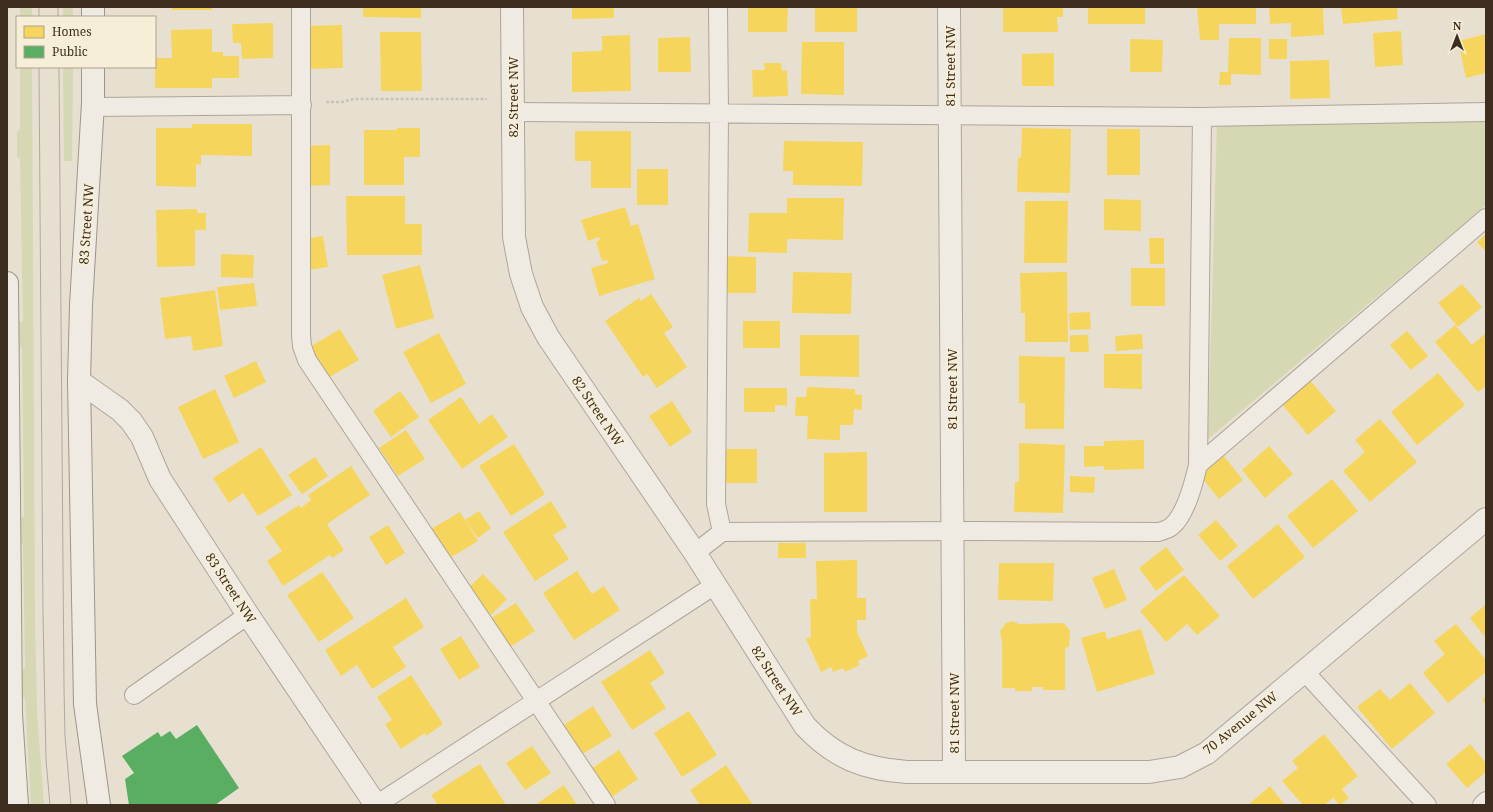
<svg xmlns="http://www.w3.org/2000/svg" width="1493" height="812" viewBox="0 0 1493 812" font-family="'Noto Serif',serif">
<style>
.green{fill:#d6d7b3}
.homes{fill:#f6d55c}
.public{fill:#5aae61}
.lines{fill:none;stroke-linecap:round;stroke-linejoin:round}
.lane-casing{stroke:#ada599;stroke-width:20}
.street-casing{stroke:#ada599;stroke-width:24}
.secondary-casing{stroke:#9c958a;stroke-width:24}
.path{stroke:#c8c2b9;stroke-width:2.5;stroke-dasharray:3 2;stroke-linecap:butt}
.lane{stroke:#efebe3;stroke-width:18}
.street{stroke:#efebe3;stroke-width:22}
.secondary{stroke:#efebe3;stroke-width:22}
.tram{stroke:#afaaa2;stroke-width:1}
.labels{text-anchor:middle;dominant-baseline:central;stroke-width:4;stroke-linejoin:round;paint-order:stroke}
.street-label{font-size:13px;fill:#3d2e20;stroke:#f7eed8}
</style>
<rect width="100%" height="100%" fill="#e7e0d1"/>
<path class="green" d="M 20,7 L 32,7 L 32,17 L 20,17 Z
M 63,7 L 73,7 L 73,17 L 63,17 Z
M 20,67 L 32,67 L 35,622 L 37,712 L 44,805 L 31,805 L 25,698 L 21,696 L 21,672 L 25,668 L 23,545 L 20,542 L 20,519 L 24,516 L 22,347 L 18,348 L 18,322 L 23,322 L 20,159 L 17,157 L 17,132 L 20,129 Z
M 63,67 L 73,67 L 72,161 L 64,161 Z
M 1217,122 L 1486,122 L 1486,205 L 1208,439 Z"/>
<path class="homes" d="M 172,7 L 212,7 L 212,10 L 172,10 Z
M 363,7 L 421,7 L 421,18 L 363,17 Z
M 572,7 L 614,7 L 614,18 L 572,19 Z
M 748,7 L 788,7 L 787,32 L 748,32 Z
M 815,7 L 857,7 L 857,32 L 815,32 Z
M 1003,7 L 1063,7 L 1063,17 L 1057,17 L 1058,32 L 1003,32 Z
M 1088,7 L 1145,7 L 1145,24 L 1088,24 Z
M 1197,7 L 1256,7 L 1256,24 L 1219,24 L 1219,40 L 1200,40 Z
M 1269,7 L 1323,7 L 1324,35 L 1291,37 L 1291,23 L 1270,24 Z
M 1341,7 L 1397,7 L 1398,19 L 1343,24 Z
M 273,23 L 273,58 L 242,59 L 241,43 L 233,43 L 232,24 Z
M 342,25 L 343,68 L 306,69 L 305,26 Z
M 212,29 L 212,52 L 223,52 L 223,56 L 239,56 L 239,78 L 212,78 L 212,88 L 155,88 L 155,58 L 172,58 L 171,30 Z
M 1401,31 L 1403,65 L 1375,67 L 1373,33 Z
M 380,32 L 421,32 L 422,91 L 381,91 Z
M 1486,34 L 1486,73 L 1466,78 L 1458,41 Z
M 630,35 L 631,91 L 572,92 L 572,52 L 602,51 L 602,36 Z
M 690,37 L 691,72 L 658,72 L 658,38 Z
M 1229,38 L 1261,38 L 1261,75 L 1231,74 L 1231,85 L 1219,85 L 1220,72 L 1228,72 Z
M 1130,39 L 1163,40 L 1162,72 L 1130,72 Z
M 1269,39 L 1287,39 L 1287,59 L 1269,59 Z
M 802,42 L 844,42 L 844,95 L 801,94 Z
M 1054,53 L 1054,86 L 1022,86 L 1022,54 Z
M 1329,60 L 1330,98 L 1290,99 L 1290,61 Z
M 764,63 L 781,63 L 782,71 L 787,70 L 788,96 L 753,97 L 752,70 L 765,70 Z
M 192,124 L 252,124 L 252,156 L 201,155 L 201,165 L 196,164 L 196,187 L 156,186 L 156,128 L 192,128 Z
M 397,128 L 420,128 L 420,157 L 404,157 L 404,185 L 364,185 L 364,130 L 397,130 Z
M 1022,128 L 1071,129 L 1070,193 L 1017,192 L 1018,158 L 1021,158 Z
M 1107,129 L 1140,129 L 1140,175 L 1107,175 Z
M 575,131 L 631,131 L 631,188 L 591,188 L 591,161 L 575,161 Z
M 784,141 L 863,142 L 862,186 L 793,185 L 793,171 L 783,171 Z
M 330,145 L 330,185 L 307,186 L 306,146 Z
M 637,169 L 668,169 L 668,205 L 637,205 Z
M 346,196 L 405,196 L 405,224 L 422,224 L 422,255 L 347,255 Z
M 787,198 L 844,198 L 843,240 L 787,239 L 787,253 L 748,252 L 749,213 L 787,213 Z
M 1104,199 L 1141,200 L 1141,231 L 1104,230 Z
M 1025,201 L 1068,201 L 1067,263 L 1024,263 Z
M 625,207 L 631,226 L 638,224 L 655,279 L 599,296 L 591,268 L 608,263 L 607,260 L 602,261 L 596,242 L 600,240 L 599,237 L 588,241 L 581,220 Z
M 197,209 L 197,213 L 206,213 L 206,230 L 195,230 L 195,266 L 157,267 L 156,210 Z
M 1486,234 L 1486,252 L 1477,242 Z
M 323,236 L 328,267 L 309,270 L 304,239 Z
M 1149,238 L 1164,238 L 1164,264 L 1150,264 Z
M 221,254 L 254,255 L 253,278 L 221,277 Z
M 721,256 L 756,257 L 756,293 L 721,293 Z
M 420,265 L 434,318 L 396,329 L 382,275 Z
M 1131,268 L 1165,268 L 1165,306 L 1131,306 Z
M 793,272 L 852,273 L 851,314 L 792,313 Z
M 1067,272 L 1068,342 L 1025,342 L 1025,313 L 1021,313 L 1020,273 Z
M 254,283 L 257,306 L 220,310 L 217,287 Z
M 1462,284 L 1482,307 L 1458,327 L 1438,303 Z
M 215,290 L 223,346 L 193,351 L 191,336 L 165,339 L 160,298 Z
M 651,294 L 673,327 L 664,333 L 687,367 L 657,388 L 647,374 L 643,377 L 605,321 L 639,298 L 641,301 Z
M 1090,312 L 1091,329 L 1070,330 L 1069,313 Z
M 743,321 L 780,321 L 780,348 L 743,348 Z
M 1455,325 L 1472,345 L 1486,333 L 1486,386 L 1478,392 L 1435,342 Z
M 340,329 L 359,360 L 326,379 L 308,348 Z
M 1407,331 L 1428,356 L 1411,370 L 1390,345 Z
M 439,333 L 466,384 L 431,403 L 403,352 Z
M 1142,334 L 1143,349 L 1116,351 L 1115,336 Z
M 800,335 L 859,335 L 859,377 L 800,376 Z
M 1070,335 L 1088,335 L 1089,352 L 1070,352 Z
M 1104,354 L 1142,354 L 1142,389 L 1104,388 Z
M 1019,356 L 1065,357 L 1064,429 L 1025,429 L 1025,403 L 1019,403 Z
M 256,361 L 266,382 L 234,398 L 224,376 Z
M 1438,373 L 1465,405 L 1417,445 L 1391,412 Z
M 1309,379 L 1336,411 L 1308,435 L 1281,403 Z
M 807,387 L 855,389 L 855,394 L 862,395 L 862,410 L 854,409 L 853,425 L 840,425 L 840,440 L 807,439 L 808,416 L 795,416 L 796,397 L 806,397 Z
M 744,388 L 787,388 L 787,406 L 775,405 L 775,412 L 744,412 Z
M 215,389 L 239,442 L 203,459 L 178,407 Z
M 400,391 L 419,417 L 391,437 L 373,411 Z
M 461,397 L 479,424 L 492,414 L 508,437 L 462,469 L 428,420 Z
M 672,401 L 692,432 L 670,447 L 649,416 Z
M 1380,419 L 1417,462 L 1370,502 L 1343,471 L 1365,452 L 1355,440 Z
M 406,430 L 425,459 L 398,476 L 379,448 Z
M 1144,440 L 1144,469 L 1104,470 L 1104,466 L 1084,467 L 1084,446 L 1104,446 L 1104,441 Z
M 1019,443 L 1065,445 L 1063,513 L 1014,512 L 1015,482 L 1019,482 Z
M 514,444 L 545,494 L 511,516 L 479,466 Z
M 1269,446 L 1293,474 L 1265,498 L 1242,470 Z
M 261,447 L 292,495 L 258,516 L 243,493 L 229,503 L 213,478 Z
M 725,449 L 757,449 L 757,483 L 725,483 Z
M 867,452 L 867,512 L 824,512 L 824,453 Z
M 1223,455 L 1243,480 L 1219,499 L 1199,474 Z
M 315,457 L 328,476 L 302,494 L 288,475 Z
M 351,466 L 370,495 L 327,524 L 344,550 L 332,558 L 330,555 L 283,586 L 267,561 L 282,551 L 265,527 L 299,505 L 301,508 L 311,500 L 308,495 Z
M 1070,476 L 1095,477 L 1094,493 L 1070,492 Z
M 1332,479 L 1358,511 L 1313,548 L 1287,516 Z
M 551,501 L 567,527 L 553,535 L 569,559 L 535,581 L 503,532 Z
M 479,511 L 491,528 L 478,538 L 465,520 Z
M 460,512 L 478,541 L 450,558 L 431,529 Z
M 1216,520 L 1238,546 L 1220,561 L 1198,535 Z
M 1278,524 L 1305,557 L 1253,599 L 1227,566 Z
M 388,525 L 405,553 L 386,565 L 369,537 Z
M 778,543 L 806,543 L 806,558 L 778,558 Z
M 1166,547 L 1184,570 L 1156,591 L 1139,568 Z
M 857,560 L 857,598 L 866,598 L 866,620 L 857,620 L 857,632 L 868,656 L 858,661 L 860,665 L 845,672 L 843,668 L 833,672 L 831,667 L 821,672 L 806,639 L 811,637 L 810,599 L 817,599 L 816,561 Z
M 999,563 L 1054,563 L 1053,601 L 998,600 Z
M 1114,569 L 1127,600 L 1105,609 L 1092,578 Z
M 577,571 L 592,594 L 604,586 L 620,610 L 574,640 L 543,593 Z
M 322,572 L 354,618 L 319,642 L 287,595 Z
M 483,574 L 507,599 L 491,615 L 466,590 Z
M 1184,575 L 1220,616 L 1197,635 L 1187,624 L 1166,642 L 1140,611 Z
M 406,598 L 424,627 L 393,647 L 406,667 L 372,689 L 357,665 L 341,676 L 325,650 Z
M 516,603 L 535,631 L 507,649 L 488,620 Z
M 1485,605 L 1486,606 L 1486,638 L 1470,618 Z
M 1012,621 L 1019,624 L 1063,623 L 1070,630 L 1069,647 L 1065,648 L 1065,690 L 1043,690 L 1043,687 L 1032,687 L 1032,691 L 1015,691 L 1015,688 L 1002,688 L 1002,642 L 1000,631 L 1006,623 Z
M 1456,624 L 1486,660 L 1486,672 L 1448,703 L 1423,673 L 1445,654 L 1434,641 Z
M 1141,629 L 1155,674 L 1097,692 L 1081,638 L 1105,631 L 1107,639 Z
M 461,636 L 480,667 L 459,680 L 440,649 Z
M 650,650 L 665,673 L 650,683 L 666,708 L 632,730 L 601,682 Z
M 411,675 L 443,724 L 426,736 L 425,733 L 401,749 L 385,724 L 392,720 L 377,697 Z
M 1410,683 L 1435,713 L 1392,749 L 1357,707 L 1380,689 L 1390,700 Z
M 1486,696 L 1486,705 L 1482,699 Z
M 593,706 L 612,736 L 581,755 L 562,726 Z
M 689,711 L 717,755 L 682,777 L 654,733 Z
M 1324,734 L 1358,776 L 1342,789 L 1349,798 L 1340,805 L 1333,798 L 1324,805 L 1303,805 L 1282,781 L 1298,768 L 1292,761 Z
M 1470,744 L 1486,763 L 1486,772 L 1467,788 L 1446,764 Z
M 532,746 L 551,773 L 525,790 L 506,763 Z
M 619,750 L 638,779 L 607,800 L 588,771 Z
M 480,764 L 506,805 L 438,805 L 431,795 Z
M 726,765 L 753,805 L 700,805 L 690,790 Z
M 564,785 L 577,805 L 535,805 Z
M 1270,786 L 1285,805 L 1248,805 Z"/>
<path class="public" d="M 197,725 L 239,788 L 215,805 L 129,805 L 125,779 L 134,773 L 122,756 L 158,732 L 161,737 L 170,731 L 176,739 Z"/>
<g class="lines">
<g class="lane-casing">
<path id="lane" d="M 301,7 L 301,335 L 302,346 L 307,360 L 606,805
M 93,107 L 302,105
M 513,112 L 1202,117 L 1486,112
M 1198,465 L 1486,218
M 722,532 L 978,531 L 1158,532 C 1162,531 1169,529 1172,526 C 1186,514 1194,482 1198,465 L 1202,117
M 695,553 L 722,532 L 716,504 L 719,113 L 718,7
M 1304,671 L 1427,805
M 134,695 L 248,615
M 376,805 L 715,585
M 1482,805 L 1486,801"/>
</g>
<g class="street-casing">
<path id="street" d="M 512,7 L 514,237 L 521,274 L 532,307 L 548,337 L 695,553 L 805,726 C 835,758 864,769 907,772 L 1149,772 L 1180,767 L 1207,753 L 1486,519
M 949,7 L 954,772
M 79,381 L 120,410 L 131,421 L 142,437 L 160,479 L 248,615 L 376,805"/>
</g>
<g class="secondary-casing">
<path id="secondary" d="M 93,7 L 93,17
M 93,67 L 93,103 L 81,305 L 79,381 L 85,704 L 99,805
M 7,283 L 11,714 L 17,805"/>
</g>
<path class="path" d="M 326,102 L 342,102 L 354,99 L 487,99"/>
<use href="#lane" class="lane"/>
<use href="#street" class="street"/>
<use href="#secondary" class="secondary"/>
<path class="tram" d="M 39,7 L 39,17
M 58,7 L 58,17
M 39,67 L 43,615 L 46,760 L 50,805
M 59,67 L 64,688 L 65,736 L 71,805"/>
</g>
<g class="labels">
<g class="street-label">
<text transform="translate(950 66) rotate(-90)">81 Street NW</text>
<text transform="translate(513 97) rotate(-90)">82 Street NW</text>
<text transform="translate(86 224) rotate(-86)">83 Street NW</text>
<text transform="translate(952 389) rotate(-90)">81 Street NW</text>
<text transform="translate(598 411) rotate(56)">82 Street NW</text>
<text transform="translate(231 588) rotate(57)">83 Street NW</text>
<text transform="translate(777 681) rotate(57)">82 Street NW</text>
<text transform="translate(954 713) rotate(-90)">81 Street NW</text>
<text transform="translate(1240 723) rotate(-39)">70 Avenue NW</text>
</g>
</g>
<rect width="1493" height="812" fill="none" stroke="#3d2e20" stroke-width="16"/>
<rect x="16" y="16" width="140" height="52" fill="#f7eed8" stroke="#ada18e"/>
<rect x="24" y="26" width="20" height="12" fill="#f6d55c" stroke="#ada18e"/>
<text x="52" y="36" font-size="12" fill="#3d2e20">Homes</text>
<rect x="24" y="46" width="20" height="12" fill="#5aae61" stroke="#ada18e"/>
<text x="52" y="56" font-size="12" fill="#3d2e20">Public</text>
<g transform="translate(1457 36)" stroke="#f7eed8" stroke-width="3" paint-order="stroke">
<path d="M0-3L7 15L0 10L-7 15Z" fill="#3d2e20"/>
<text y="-6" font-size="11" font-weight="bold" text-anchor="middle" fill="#3d2e20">N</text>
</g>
</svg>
